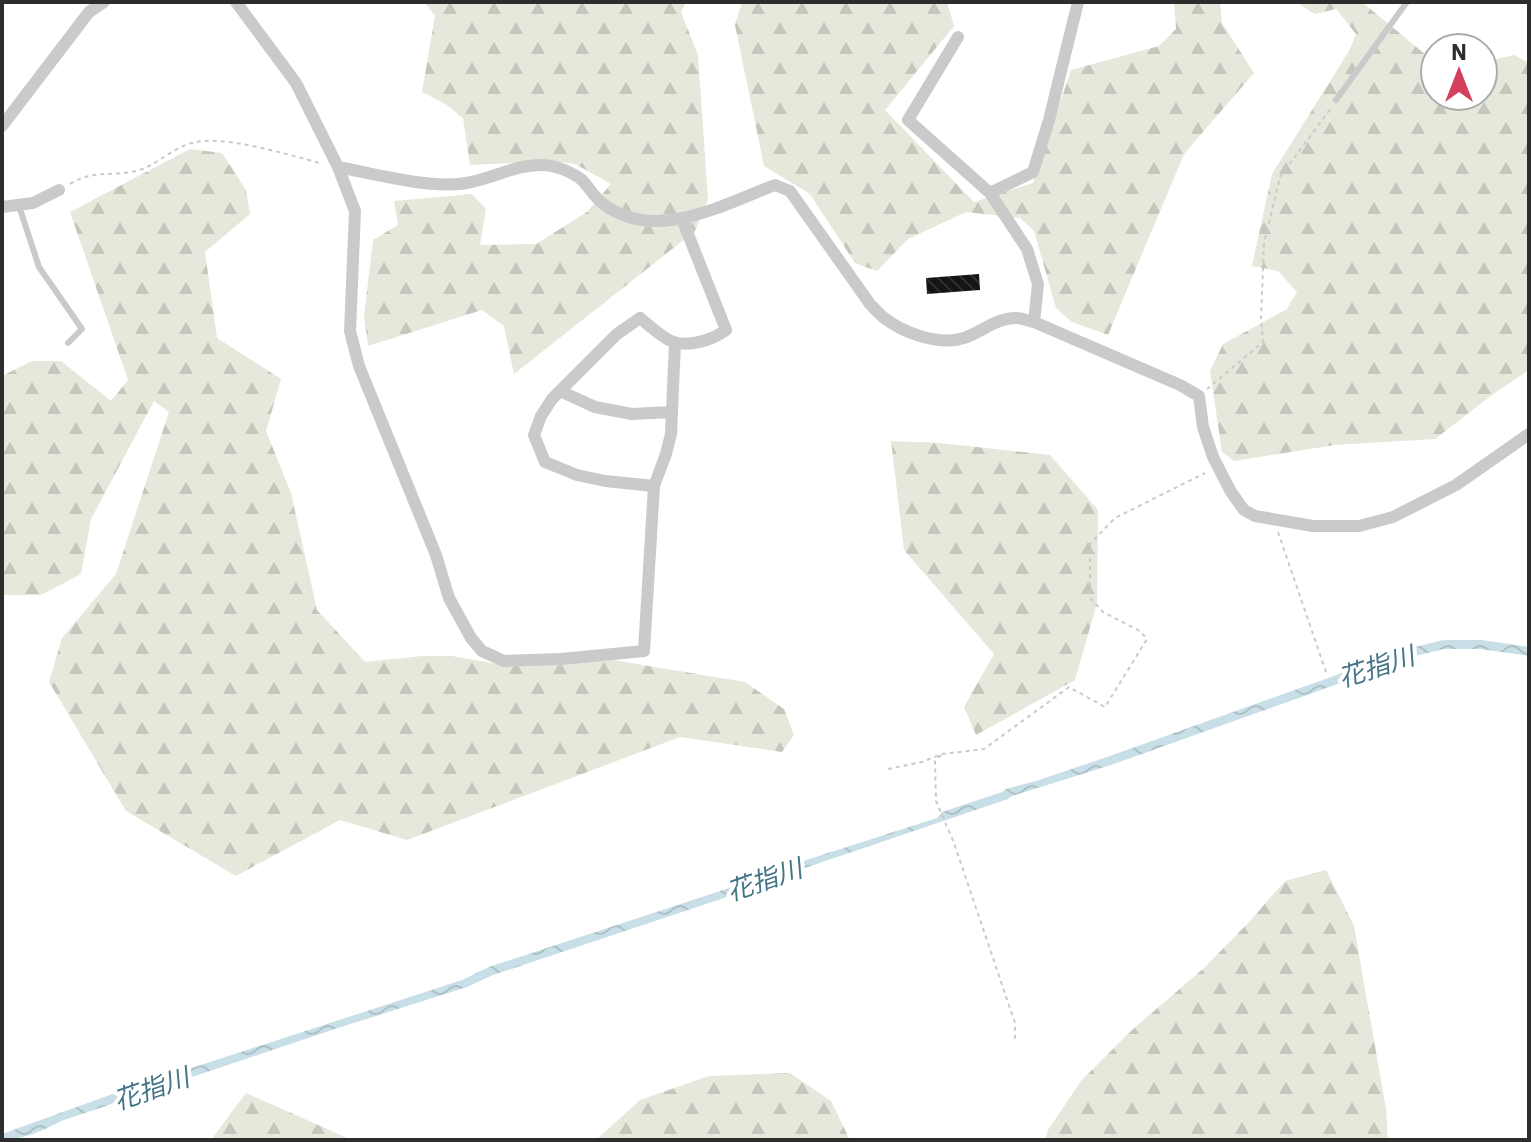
<svg xmlns="http://www.w3.org/2000/svg" width="1531" height="1142" viewBox="0 0 1531 1142" font-family="'IBM Plex Sans','Noto Sans JP',sans-serif">
<style>
.forest{fill:url(#forest-firs)}
.water{fill:url(#water-waves)}
.building{fill:url(#building-back-hatch)}
.lines{fill:none;stroke-linecap:round;stroke-linejoin:round}
.path{stroke:#cacaca;stroke-width:2;stroke-dasharray:4 4;stroke-linecap:butt}
.lane{stroke:#cacaca;stroke-width:6}
.street{stroke:#cacaca;stroke-width:12}
.labels{text-anchor:middle;dominant-baseline:central;stroke-width:8;stroke-linejoin:round;paint-order:stroke}
.water-label{font-size:26px;font-style:italic;fill:#437586;stroke:#fff}
</style>
<defs>
<pattern id="forest-firs" width="22" height="20" patternUnits="userSpaceOnUse" patternTransform="scale(2)"><rect width="22" height="20" fill="#e4e9db"/><path d="M5 1l3.5 6h-7zM16 11l3.5 6h-7z" fill="#c4c8bc"/></pattern>
<pattern id="water-waves" width="16" height="10" patternUnits="userSpaceOnUse" patternTransform="scale(2)"><rect width="16" height="10" fill="#c9dfe7"/><path d="M0 5q4-4 8 0t8 0" fill="none" stroke="#adc0c6"/></pattern>
<pattern id="building-back-hatch" width="6" height="6" patternUnits="userSpaceOnUse" patternTransform="scale(2)"><rect width="6" height="6" fill="#141414"/><path d="M-1 5l2 2M0 0l6 6M5-1l2 2" fill="none" stroke="#2e2e2e"/></pattern>
</defs>
<rect width="100%" height="100%" fill="#fff"/>
<path class="forest" d="M 424,2 L 686,2 L 681,12 L 698,55 L 708,200 L 695,231 L 514,374 L 504,326 L 482,310 L 368,346 L 364,316 L 373,240 L 398,225 L 394,201 L 472,194 L 486,209 L 480,245 L 536,244 L 587,212 L 611,184 L 575,164 L 553,161 L 470,165 L 463,118 L 447,105 L 422,92 L 435,16 Z
M 742,2 L 947,2 L 954,26 L 885,110 L 974,202 L 1033,183 L 1071,70 L 1159,46 L 1176,29 L 1174,2 L 1220,2 L 1222,23 L 1254,73 L 1184,154 L 1108,335 L 1072,322 L 1056,308 L 1034,231 L 1020,218 L 966,212 L 908,239 L 877,271 L 855,263 L 810,194 L 764,166 L 735,25 Z
M 1296,2 L 1362,2 L 1426,55 L 1435,59 L 1435,96 L 1483,96 L 1483,62 L 1514,55 L 1529,63 L 1529,370 L 1492,395 L 1435,439 L 1335,445 L 1234,461 L 1222,452 L 1210,371 L 1223,344 L 1287,309 L 1297,292 L 1278,271 L 1252,266 L 1272,174 L 1349,51 L 1356,34 L 1336,9 L 1315,14 Z
M 190,149 L 222,153 L 246,190 L 250,214 L 205,252 L 217,338 L 281,379 L 266,431 L 291,493 L 317,610 L 365,662 L 422,656 L 452,656 L 508,666 L 613,660 L 745,682 L 784,709 L 794,735 L 782,752 L 680,737 L 407,840 L 340,820 L 236,876 L 126,811 L 49,682 L 62,638 L 116,574 L 169,412 L 154,401 L 91,519 L 81,574 L 41,595 L 4,595 L 2,594 L 2,376 L 32,361 L 61,361 L 111,401 L 128,380 L 70,212 Z
M 891,441 L 940,443 L 1050,455 L 1098,510 L 1097,603 L 1075,680 L 976,735 L 964,707 L 994,654 L 904,550 Z
M 1326,870 L 1354,926 L 1386,1109 L 1388,1140 L 1045,1140 L 1048,1130 L 1081,1081 L 1132,1030 L 1204,968 L 1249,922 L 1285,881 Z
M 790,1073 L 831,1101 L 850,1140 L 596,1140 L 640,1100 L 709,1076 Z
M 246,1093 L 352,1140 L 211,1140 Z"/>
<path class="water" d="M 1443,640 L 1482,640 L 1529,647 L 1529,656 L 1480,649 L 1444,649 L 1419,655 L 1111,765 L 1012,796 L 1008,799 L 799,870 L 724,898 L 493,975 L 467,987 L 335,1029 L 61,1121 C 45,1130 21,1140 2,1140 L 2,1134 L 118,1092 L 462,980 L 489,967 L 720,891 L 797,863 L 937,818 L 942,812 L 1002,792 L 1006,789 L 1036,781 L 1107,757 L 1415,647 Z"/>
<path class="building" d="M 979,274 L 980,290 L 927,294 L 926,278 Z"/>
<g class="lines">
<path class="path" d="M 70,184 C 95,169 111,177 136,171 C 156,166 172,148 192,143 C 223,134 288,155 320,163
M 1207,389 L 1263,342 L 1261,318 L 1264,243 L 1280,177 L 1331,108
M 1278,532 L 1326,672
M 941,755 L 935,761 L 936,801 L 954,843 L 1015,1023 L 1015,1039
M 888,769 L 922,762 L 942,754 L 984,749 L 1069,687 L 1105,707 L 1147,639 L 1140,631 L 1103,612 L 1090,598 L 1090,544 L 1115,518 L 1205,473"/>
<path class="lane" d="M 1336,100 L 1407,2
M 19,206 L 39,267 L 82,329 L 68,343"/>
<path class="street" d="M 236,2 L 296,83 L 338,167 C 375,174 422,187 459,184 C 487,182 514,164 542,165 C 555,165 572,172 582,180 C 589,187 594,197 602,203 C 654,244 722,205 775,185 L 790,191 L 870,304 C 874,308 878,313 883,317 C 903,333 939,346 964,338 C 982,332 996,318 1016,318 C 1022,318 1028,321 1034,322 L 1180,385 L 1199,396 L 1203,427 L 1213,457 L 1231,492 L 1244,510 L 1255,516 L 1313,526 L 1359,526 L 1393,517 L 1456,485 L 1529,434
M 958,37 L 908,120 L 990,193 L 1027,249 L 1038,284 L 1034,322
M 2,126 L 89,12 L 104,2
M 338,167 L 355,211 L 350,331 L 359,366 L 436,555 L 449,598 L 471,638 L 482,651 L 504,661 L 561,659 L 644,651 L 654,486 L 666,454 L 671,434 L 675,343
M 990,193 L 1033,172 L 1049,120 L 1078,2
M 2,207 L 33,203 L 59,190
M 560,391 L 595,407 L 632,414 L 672,412
M 654,486 L 605,481 L 577,475 L 545,462 L 534,435 L 541,416 L 552,399 L 617,334 L 640,318 C 650,326 660,336 671,341 C 688,348 712,340 726,330 L 682,219"/>
</g>
<g class="labels">
<g class="water-label">
<text transform="translate(1376 666) rotate(-18)">花指川</text>
<text transform="translate(764 879) rotate(-19)">花指川</text>
<text transform="translate(151 1088) rotate(-19)">花指川</text>
</g>
</g>
<rect width="1531" height="1142" fill="none" stroke="#2d2d2d" stroke-width="8"/>
<g transform="translate(1459 72)"><circle r="38" fill="#ffffff" stroke="#ababab" stroke-width="2"/>
<path d="M0-6L14 30L0 20L-14 30Z" fill="#d33f5d"/>
<text y="-12" font-size="22" font-weight="bold" text-anchor="middle" fill="#2d2d2d">N</text>
</g>
</svg>
